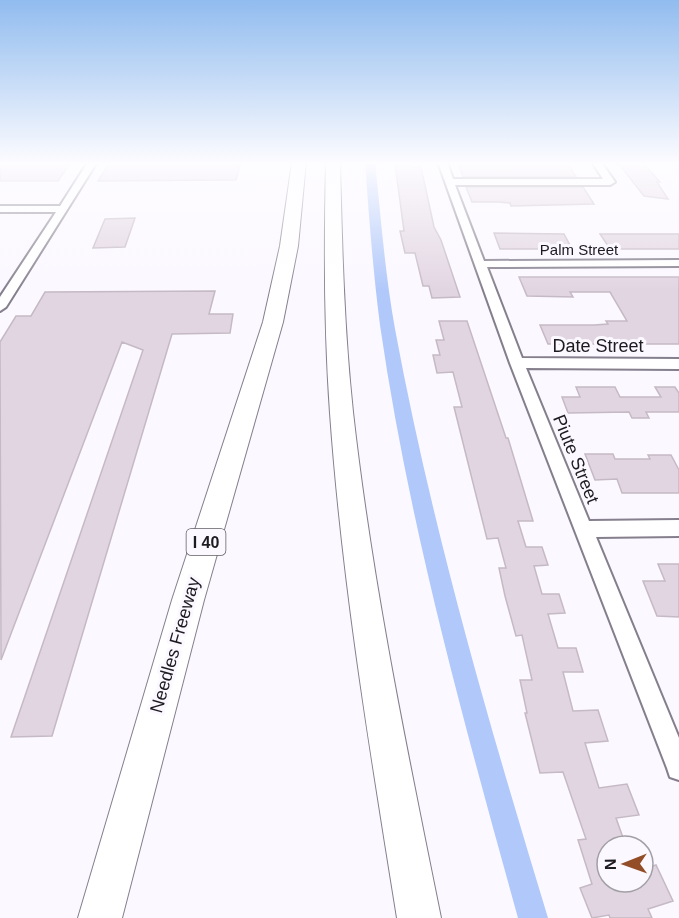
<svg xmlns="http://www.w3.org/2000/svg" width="679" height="918" viewBox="0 0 679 918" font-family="Arial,sans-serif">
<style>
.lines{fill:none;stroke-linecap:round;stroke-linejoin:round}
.canal{fill:#b0c8fa;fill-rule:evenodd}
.building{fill:#e2d5e2;stroke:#c5b9c5;stroke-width:1.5}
.minor-casing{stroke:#857f8d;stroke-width:4}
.highway-casing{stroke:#857f8d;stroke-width:2}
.minor{fill:#fff;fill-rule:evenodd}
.highway{fill:#fff;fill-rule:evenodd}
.labels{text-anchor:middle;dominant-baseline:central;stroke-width:6;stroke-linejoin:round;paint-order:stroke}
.far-street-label{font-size:15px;fill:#1d1b20;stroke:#fbf8ff}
.shield{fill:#fbf8ff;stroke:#605d63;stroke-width:1.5}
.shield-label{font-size:16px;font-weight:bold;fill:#1d1b20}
.street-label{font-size:18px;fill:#1d1b20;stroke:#fbf8ff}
</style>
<rect width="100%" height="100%" fill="#fbf8ff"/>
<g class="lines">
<path class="canal" d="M 365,162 L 375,162 C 381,218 385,274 395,329 C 432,529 489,724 548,918 L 518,918 C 464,723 409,526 380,325 C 373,271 369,217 365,162 Z"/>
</g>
<path class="building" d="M 71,162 L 58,181 L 0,181 L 0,163 Z
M 110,162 L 241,162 L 236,180 L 98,181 Z
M 458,162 L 567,162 L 576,177 L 463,177 Z
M 618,163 L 643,163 L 660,182 L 657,182 L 668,199 L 644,196 Z
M 395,164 L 411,164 L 412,167 L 421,167 L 434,227 L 441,240 L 460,297 L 432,298 L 429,286 L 423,286 L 415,253 L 405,253 L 400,231 L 404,231 Z
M 466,187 L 583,187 L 594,204 L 511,206 L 510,203 L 498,202 L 472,202 Z
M 135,218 L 125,247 L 93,248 L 105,219 Z
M 494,233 L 564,234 L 572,249 L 500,249 Z
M 600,234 L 679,234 L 679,249 L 610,249 Z
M 519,277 L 679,277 L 679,344 L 548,344 L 540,325 L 594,325 L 608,324 L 606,321 L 627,321 L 610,292 L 570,292 L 573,297 L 527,296 Z
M 215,291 L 209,314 L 233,314 L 230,333 L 172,334 L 52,736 L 11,737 L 143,350 L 122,342 L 1,660 L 0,342 L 16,316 L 31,316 L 45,292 Z
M 439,321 L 467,321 L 506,438 L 508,438 L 533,521 L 518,521 L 526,547 L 542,547 L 548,565 L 534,566 L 542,594 L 559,594 L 565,613 L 548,614 L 558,648 L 576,648 L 583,672 L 563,672 L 573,711 L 598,710 L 608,741 L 585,743 L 599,788 L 627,784 L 639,815 L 616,818 L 626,846 L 607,846 L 607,882 L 643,882 L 643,869 L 656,865 L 673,901 L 648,909 L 652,918 L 610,918 L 609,915 L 592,918 L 580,888 L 592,884 L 578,840 L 586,839 L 563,772 L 540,773 L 525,713 L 527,713 L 520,680 L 532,680 L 522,635 L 516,636 L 505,596 L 499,568 L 506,568 L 498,538 L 487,539 L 454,407 L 462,407 L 453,372 L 437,373 L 433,355 L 440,355 L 436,340 L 444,340 Z
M 576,387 L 615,387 L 620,397 L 661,397 L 655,387 L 675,387 L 679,393 L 679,412 L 646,412 L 649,418 L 632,418 L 629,412 L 568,413 L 562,397 L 580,397 Z
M 585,454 L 613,454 L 615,459 L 650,459 L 648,455 L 671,455 L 679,470 L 679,493 L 622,493 L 617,479 L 595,480 Z
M 658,564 L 679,564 L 679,617 L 657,616 L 643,581 L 665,581 Z"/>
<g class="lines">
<g class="minor-casing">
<path id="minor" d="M 88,162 L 97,162 L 6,307 L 0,311 L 0,297 L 56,212 L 0,212 L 0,206 L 60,206 Z
M 438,162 L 447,162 L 453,179 L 603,179 L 592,162 L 601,162 L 615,182 L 610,185 L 455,185 L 484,261 L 679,260 L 679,266 L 487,267 L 522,358 L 679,359 L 679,369 L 526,368 L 589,521 L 679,520 L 679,536 L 596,537 L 679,738 L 679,780 L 670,777 L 667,768 L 510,363 Z"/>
</g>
<g class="highway-casing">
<path id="highway" d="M 292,162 L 306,162 L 298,246 L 283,322 L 204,600 L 122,918 L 78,918 L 172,600 L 263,322 L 280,246 Z
M 326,162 L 340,162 C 342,246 344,329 353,412 C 372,582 407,750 441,918 L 397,918 C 370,750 342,582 330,413 C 324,329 324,246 326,162 Z"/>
</g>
<use href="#minor" class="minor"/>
<use href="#highway" class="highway"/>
</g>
<linearGradient id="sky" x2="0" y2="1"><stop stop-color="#91bcef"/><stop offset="0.56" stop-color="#fdfcff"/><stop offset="1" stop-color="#fdfcff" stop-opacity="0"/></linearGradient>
<rect width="679" height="291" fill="url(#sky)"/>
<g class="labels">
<g class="far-street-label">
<text x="579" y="249">Palm Street</text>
</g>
<rect class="shield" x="186.5" y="529" width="39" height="26" rx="4.5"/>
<g class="shield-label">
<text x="206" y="542">I 40</text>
</g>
<g class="street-label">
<text x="598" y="346">Date Street</text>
<text transform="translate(576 459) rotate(68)">Piute Street</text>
<text transform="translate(175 645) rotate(-74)">Needles Freeway</text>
</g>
</g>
<g transform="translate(625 864) rotate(269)"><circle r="28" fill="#fbf8ff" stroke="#a2a0a6" stroke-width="1.5"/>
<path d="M0-4.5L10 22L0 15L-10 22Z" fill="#944e27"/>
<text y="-9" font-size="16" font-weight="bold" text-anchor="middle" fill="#1d1b20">N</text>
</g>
</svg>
